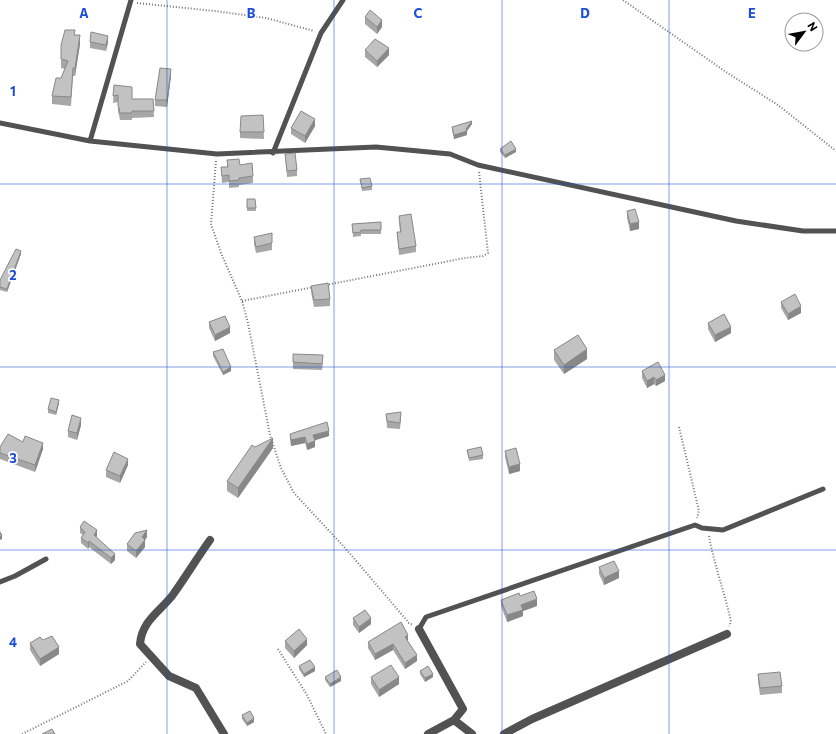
<svg xmlns="http://www.w3.org/2000/svg" width="836" height="734" viewBox="0 0 836 734" font-family="Commissioner,sans-serif">
<style>
.lines{fill:none;stroke-linecap:round;stroke-linejoin:round}
.path{stroke:#747474;stroke-width:2;stroke-dasharray:1 2;stroke-linecap:butt}
.lane{stroke:#525252;stroke-width:5}
.street{stroke:#525252;stroke-width:8}
.wall{fill:#a7a7a7}
.shaded-wall{fill:#888}
.building{fill:#c2c2c2;stroke:#888}
.grid{fill:none;stroke:#1d4ed8;stroke-width:1;stroke-opacity:0.55}
.grid-label{font-size:13px;text-anchor:middle;font-weight:bold;fill:#1d4ed8;stroke:#fff;stroke-width:3.5;stroke-linejoin:round;paint-order:stroke}
</style>
<rect width="100%" height="100%" fill="#fff"/>
<g class="lines">
<path class="path" d="M 623,0 L 726,72 L 778,105 L 836,151
M 137,3 L 215,11 L 266,18 L 314,31
M 216,161 L 211,224 L 221,253 L 242,301 L 248,323 L 270,435 L 281,468 L 294,493 L 346,549 L 409,623 L 413,625
M 326,285 L 465,258 L 483,256 L 488,253 L 479,172
M 242,301 L 314,287
M 679,427 L 699,511 L 697,518
M 709,536 C 714,565 725,593 731,622 L 729,626
M 278,649 L 307,695 L 326,734
M 22,734 L 128,681 L 146,662"/>
<path class="lane" d="M 0,123 L 90,141 L 217,154 L 376,147 L 450,154 L 478,165 L 736,221 L 803,231 L 836,231
M 90,141 L 131,0
M 273,153 L 321,33 L 343,0
M 0,582 L 15,576 L 46,559
M 419,629 L 426,617 L 695,525 L 702,528 L 723,530 L 823,489"/>
<path class="street" d="M 210,540 C 197,558 185,578 172,596 C 159,612 142,621 140,644 L 169,676 L 196,688 L 224,734
M 419,629 L 463,709 L 454,720 L 428,734
M 454,720 L 472,734
M 504,734 L 532,719 L 727,634"/>
</g>
<path class="wall" d="M 365,17 L 382,27 L 377,34 L 365,24 Z
M 75,35 L 80,44 L 75,76 L 73,76 L 71,106 L 52,104 L 52,96 L 61,78 L 65,69 L 61,68 L 61,45 Z
M 90,42 L 108,42 L 106,51 L 90,48 Z
M 365,50 L 389,55 L 377,67 L 365,57 Z
M 171,76 L 167,107 L 155,106 L 155,100 Z
M 114,85 L 132,99 L 153,99 L 154,117 L 132,118 L 132,120 L 120,120 L 119,115 L 118,112 L 118,102 L 113,103 Z
M 263,115 L 264,139 L 240,138 L 240,132 Z
M 472,124 L 467,131 L 467,135 L 454,139 L 452,130 L 452,127 Z
M 315,126 L 305,143 L 291,134 L 291,128 Z
M 500,149 L 516,152 L 505,158 L 500,152 Z
M 285,154 L 297,170 L 297,176 L 287,177 Z
M 227,160 L 240,165 L 253,176 L 253,183 L 239,185 L 239,187 L 229,188 L 229,182 L 222,183 L 221,167 L 227,167 Z
M 360,179 L 372,186 L 372,190 L 362,191 Z
M 247,199 L 255,199 L 256,211 L 247,211 Z
M 627,211 L 639,229 L 630,231 L 627,218 Z
M 399,216 L 416,246 L 416,252 L 399,255 L 397,232 L 400,232 L 399,222 Z
M 381,222 L 381,234 L 361,234 L 361,236 L 353,237 L 352,224 Z
M 254,237 L 272,243 L 272,250 L 256,253 L 254,244 Z
M 21,254 L 7,292 L 0,290 L 0,280 Z
M 311,286 L 330,299 L 330,306 L 314,307 L 311,292 Z
M 781,302 L 801,313 L 788,320 L 781,308 Z
M 209,322 L 230,333 L 215,341 L 209,328 Z
M 708,323 L 731,333 L 715,342 L 708,329 Z
M 554,350 L 587,359 L 564,374 L 554,360 Z
M 213,352 L 231,371 L 223,375 L 213,356 Z
M 293,354 L 323,362 L 322,370 L 293,369 Z
M 642,371 L 665,381 L 656,386 L 654,384 L 647,388 L 642,378 Z
M 59,403 L 56,415 L 48,413 L 48,409 Z
M 386,414 L 401,419 L 400,429 L 387,428 Z
M 81,425 L 77,440 L 68,437 L 68,431 Z
M 290,434 L 329,436 L 314,440 L 315,447 L 307,450 L 305,443 L 291,446 L 290,440 Z
M 23,442 L 43,449 L 35,472 L 0,459 L 0,447 Z
M 255,447 L 273,448 L 238,498 L 227,491 L 227,481 Z
M 467,450 L 483,455 L 483,459 L 469,461 Z
M 505,451 L 520,471 L 509,474 L 505,457 Z
M 128,465 L 120,483 L 106,477 L 106,470 Z
M 80,527 L 97,536 L 96,537 L 115,560 L 111,564 L 89,547 L 88,549 L 81,543 L 81,538 L 83,535 L 80,533 Z
M 147,537 L 145,540 L 145,547 L 136,558 L 127,551 L 127,544 Z
M 599,567 L 619,578 L 604,585 L 599,574 Z
M 520,596 L 537,606 L 523,611 L 523,616 L 507,622 L 501,606 L 501,600 Z
M 353,618 L 371,624 L 359,633 L 353,625 Z
M 43,640 L 59,654 L 40,666 L 30,650 L 30,643 Z
M 285,641 L 307,645 L 294,658 L 285,648 Z
M 408,641 L 417,661 L 405,669 L 393,650 L 375,660 L 368,648 L 368,642 Z
M 299,666 L 315,671 L 304,677 L 299,669 Z
M 420,671 L 433,677 L 425,682 L 420,674 Z
M 758,674 L 782,686 L 782,693 L 760,695 L 758,681 Z
M 325,677 L 341,681 L 330,687 L 325,680 Z
M 371,677 L 399,684 L 379,697 L 371,684 Z
M 242,715 L 254,722 L 247,726 L 242,719 Z"/>
<path class="shaded-wall" d="M 382,20 L 382,27 L 377,34 L 377,27 Z
M 80,35 L 80,44 L 75,76 L 75,68 Z
M 108,36 L 108,42 L 106,51 L 106,45 Z
M 389,48 L 389,55 L 377,67 L 377,61 Z
M 171,69 L 171,76 L 167,107 L 167,100 Z
M 315,119 L 315,126 L 305,143 L 305,136 Z
M 472,121 L 472,124 L 467,131 L 467,135 L 454,139 L 454,135 L 466,129 Z
M 516,149 L 516,152 L 505,158 L 505,155 Z
M 639,222 L 639,229 L 630,231 L 630,224 Z
M 21,251 L 21,254 L 7,292 L 7,289 Z
M 801,306 L 801,313 L 788,320 L 788,314 Z
M 230,327 L 230,333 L 215,341 L 215,335 Z
M 731,327 L 731,333 L 715,342 L 715,335 Z
M 587,349 L 587,359 L 564,374 L 564,365 Z
M 231,367 L 231,371 L 223,375 L 223,372 Z
M 665,375 L 665,381 L 656,386 L 656,380 Z
M 654,377 L 654,384 L 647,388 L 647,381 Z
M 59,400 L 59,403 L 56,415 L 56,412 Z
M 81,418 L 81,425 L 77,440 L 77,433 Z
M 329,431 L 329,436 L 313,441 L 313,435 Z
M 305,437 L 305,443 L 291,446 L 291,440 Z
M 273,438 L 273,448 L 238,498 L 238,488 Z
M 315,441 L 315,447 L 307,450 L 307,444 Z
M 43,443 L 43,449 L 35,472 L 35,465 Z
M 128,459 L 128,465 L 120,483 L 120,476 Z
M 520,464 L 520,471 L 509,474 L 509,467 Z
M 97,530 L 97,536 L 94,540 L 94,535 Z
M 147,530 L 147,537 L 142,544 L 142,537 Z
M 2,535 L 2,539 L 0,540 L 0,537 Z
M 145,540 L 145,547 L 136,558 L 136,551 Z
M 89,541 L 89,547 L 88,549 L 88,543 Z
M 115,554 L 115,560 L 111,564 L 111,558 Z
M 619,571 L 619,578 L 604,585 L 604,578 Z
M 537,599 L 537,606 L 523,611 L 523,616 L 507,622 L 507,615 L 521,605 Z
M 371,618 L 371,624 L 359,633 L 359,627 Z
M 408,635 L 408,641 L 405,637 Z
M 307,639 L 307,645 L 294,658 L 294,651 Z
M 393,644 L 393,650 L 375,660 L 375,654 Z
M 59,647 L 59,654 L 40,666 L 40,659 Z
M 417,655 L 417,661 L 405,669 L 405,663 Z
M 315,667 L 315,671 L 304,677 L 304,674 Z
M 433,674 L 433,677 L 425,682 L 425,678 Z
M 341,677 L 341,681 L 330,687 L 330,684 Z
M 399,677 L 399,684 L 379,697 L 379,690 Z
M 254,718 L 254,722 L 247,726 L 247,723 Z"/>
<path class="building" d="M 370,10 L 382,20 L 377,27 L 365,17 Z
M 65,30 L 75,30 L 74,35 L 80,35 L 75,68 L 73,68 L 71,97 L 52,96 L 56,78 L 61,78 L 68,61 L 61,59 L 61,45 Z
M 91,32 L 108,36 L 106,45 L 90,42 Z
M 375,39 L 389,48 L 377,61 L 365,50 Z
M 160,68 L 171,69 L 167,100 L 155,100 Z
M 114,85 L 132,87 L 132,99 L 153,99 L 154,111 L 132,111 L 132,113 L 120,113 L 119,108 L 118,106 L 118,95 L 113,96 Z
M 301,111 L 315,119 L 305,136 L 291,128 Z
M 263,115 L 264,132 L 240,132 L 241,116 Z
M 472,121 L 466,129 L 467,131 L 454,135 L 452,127 Z
M 511,141 L 516,149 L 505,155 L 500,149 Z
M 295,153 L 297,170 L 287,171 L 285,154 Z
M 239,159 L 240,165 L 252,163 L 253,176 L 239,178 L 239,180 L 229,181 L 229,175 L 222,176 L 221,167 L 228,167 L 227,160 Z
M 370,178 L 372,186 L 362,188 L 360,179 Z
M 247,199 L 255,199 L 256,208 L 247,208 Z
M 635,209 L 639,222 L 630,224 L 627,211 Z
M 411,214 L 416,246 L 399,249 L 397,232 L 401,232 L 399,216 Z
M 381,222 L 381,230 L 361,230 L 361,232 L 353,233 L 352,224 Z
M 272,233 L 272,243 L 256,247 L 254,237 Z
M 16,249 L 21,251 L 7,289 L 0,287 L 0,280 Z
M 328,283 L 330,299 L 314,300 L 311,286 Z
M 795,294 L 801,306 L 788,314 L 781,302 Z
M 724,314 L 731,327 L 715,335 L 708,323 Z
M 225,316 L 230,327 L 215,335 L 209,322 Z
M 578,335 L 587,349 L 564,365 L 554,350 Z
M 223,349 L 231,367 L 223,372 L 213,352 Z
M 293,354 L 323,355 L 322,364 L 293,362 Z
M 658,362 L 665,375 L 656,380 L 654,377 L 647,381 L 642,371 Z
M 51,398 L 59,400 L 56,412 L 48,409 Z
M 401,412 L 400,423 L 387,421 L 386,414 Z
M 72,415 L 81,418 L 77,433 L 68,431 Z
M 327,422 L 329,431 L 313,435 L 315,441 L 307,444 L 305,437 L 291,440 L 290,434 Z
M 8,434 L 23,442 L 25,436 L 43,443 L 35,465 L 0,453 L 0,447 Z
M 273,438 L 238,488 L 227,481 L 252,445 L 255,447 Z
M 481,447 L 483,455 L 469,458 L 467,450 Z
M 516,448 L 520,464 L 509,467 L 505,451 Z
M 114,452 L 128,459 L 120,476 L 106,470 Z
M 84,521 L 97,530 L 94,535 L 115,554 L 111,558 L 89,541 L 88,543 L 81,538 L 85,532 L 80,527 Z
M 147,530 L 142,537 L 145,540 L 136,551 L 127,544 L 135,533 Z
M 0,532 L 2,535 L 0,537 Z
M 614,561 L 619,571 L 604,578 L 599,567 Z
M 534,591 L 537,599 L 521,605 L 523,610 L 507,615 L 501,600 L 519,593 L 520,596 Z
M 365,610 L 371,618 L 359,627 L 353,618 Z
M 401,622 L 408,635 L 405,637 L 417,655 L 405,663 L 393,644 L 375,654 L 368,642 Z
M 299,629 L 307,639 L 294,651 L 285,641 Z
M 52,636 L 59,647 L 40,659 L 30,643 L 40,637 L 43,640 Z
M 310,660 L 315,667 L 304,674 L 299,666 Z
M 391,665 L 399,677 L 379,690 L 371,677 Z
M 428,666 L 433,674 L 425,678 L 420,671 Z
M 337,670 L 341,677 L 330,684 L 325,677 Z
M 780,672 L 782,686 L 760,688 L 758,674 Z
M 250,711 L 254,718 L 247,723 L 242,715 Z
M 52,729 L 55,734 L 42,734 Z"/>
<path class="grid" d="M 167,0 L 167,734M 334,0 L 334,734M 502,0 L 502,734M 669,0 L 669,734M 0,184 L 836,184M 0,367 L 836,367M 0,550 L 836,550"/>
<g class="grid-label">
<text x="84" y="18">A</text>
<text x="251" y="18">B</text>
<text x="418" y="18">C</text>
<text x="585" y="18">D</text>
<text x="752" y="18">E</text>
<text x="13" y="96">1</text>
<text x="13" y="280">2</text>
<text x="13" y="463">3</text>
<text x="13" y="647">4</text>
</g>
<g transform="translate(804 32) rotate(58)"><circle r="19" fill="#ffffff" stroke="#999999"/>
<path d="M0-3L7 15L0 10L-7 15Z" fill="#000000"/>
<text y="-6" font-size="11" font-weight="bold" text-anchor="middle" fill="#000000">N</text>
</g>
</svg>
